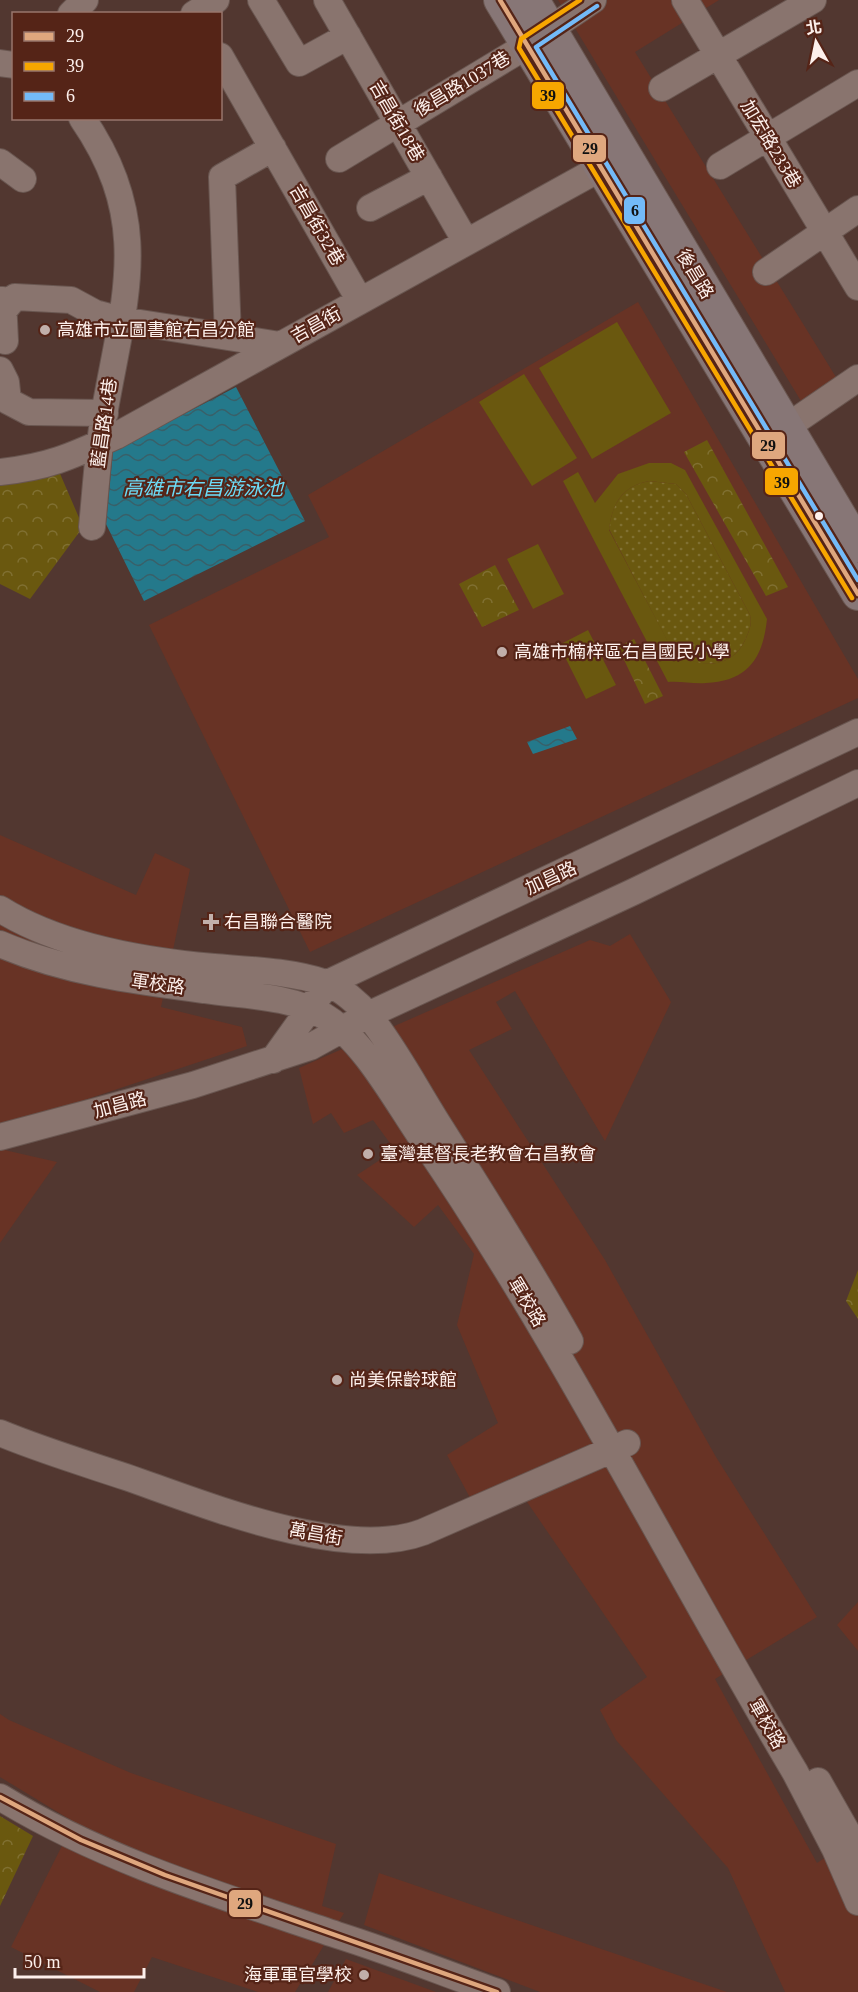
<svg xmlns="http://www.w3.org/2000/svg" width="858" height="1992" viewBox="0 0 858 1992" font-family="'Times New Roman','Noto Sans TC',serif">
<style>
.built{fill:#683325}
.grass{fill:url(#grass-dots)}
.park{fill:url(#park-crowns)}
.pitch{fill:#6a580f;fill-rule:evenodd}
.water{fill:url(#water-waves)}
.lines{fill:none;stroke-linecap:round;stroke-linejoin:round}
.minor-casing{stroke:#695650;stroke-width:28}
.major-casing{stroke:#695650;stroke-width:34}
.minor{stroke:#89746e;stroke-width:26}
.major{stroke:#877676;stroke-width:32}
.bus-1-casing{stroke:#552417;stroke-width:9}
.bus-2-casing{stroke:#552417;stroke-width:9}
.bus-3-casing{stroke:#552417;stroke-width:9}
.bus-1{stroke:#dfa77e;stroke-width:4.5}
.bus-2{stroke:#f7a600;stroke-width:4.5}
.bus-3{stroke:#73baf8;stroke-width:4.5}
.poi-dot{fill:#c1afaa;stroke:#552417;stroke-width:2}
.bus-dot{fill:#fdf0ec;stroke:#552417;stroke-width:2}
.labels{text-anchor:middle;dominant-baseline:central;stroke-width:4.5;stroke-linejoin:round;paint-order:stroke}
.street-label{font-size:18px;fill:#fdf0ec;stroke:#552417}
.poi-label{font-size:18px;fill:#fdf0ec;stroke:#552417;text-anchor:start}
.water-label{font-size:20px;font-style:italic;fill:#6cdbf6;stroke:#552417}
.line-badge{stroke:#552417;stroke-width:2}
.pale-badge-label{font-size:16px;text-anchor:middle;font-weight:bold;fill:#111}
</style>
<defs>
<pattern id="grass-dots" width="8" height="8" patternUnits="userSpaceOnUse" patternTransform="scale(1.5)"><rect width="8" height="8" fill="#6a580f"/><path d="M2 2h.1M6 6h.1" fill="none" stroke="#807032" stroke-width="1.8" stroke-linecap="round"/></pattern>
<pattern id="park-crowns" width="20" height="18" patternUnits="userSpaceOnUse" patternTransform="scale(1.5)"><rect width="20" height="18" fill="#6a580f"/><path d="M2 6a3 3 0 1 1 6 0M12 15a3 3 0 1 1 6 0" fill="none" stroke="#807032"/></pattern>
<pattern id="water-waves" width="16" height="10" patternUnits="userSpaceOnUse" patternTransform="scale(1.5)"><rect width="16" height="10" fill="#24798b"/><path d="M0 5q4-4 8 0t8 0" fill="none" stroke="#386069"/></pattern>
</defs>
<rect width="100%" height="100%" fill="#523730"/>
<path class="built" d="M 558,0 L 719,0 L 635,52 L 839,382 L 804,406 Z
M 638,302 L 858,679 L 858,698 L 310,952 L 149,625 L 329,537 L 308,495 Z
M 0,835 L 136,895 L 155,853 L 190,869 L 161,1007 L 242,1027 L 247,1046 L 0,1128 Z
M 630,934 L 671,1002 L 605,1141 L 515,991 L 496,1002 L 512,1029 L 469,1050 L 605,1260 L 716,1457 L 817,1617 L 715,1679 L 817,1863 L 858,1836 L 858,1992 L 785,1992 L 728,1868 L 616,1740 L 600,1710 L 647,1677 L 525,1499 L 481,1518 L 447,1455 L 498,1423 L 457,1325 L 474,1254 L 438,1205 L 414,1227 L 357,1175 L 395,1150 L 373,1120 L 344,1133 L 331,1113 L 313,1124 L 299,1068 L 590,940 L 610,946 Z
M 0,1149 L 57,1162 L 0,1243 Z
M 858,1602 L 858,1651 L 837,1625 Z
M 0,1714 L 9,1720 L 131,1773 L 336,1844 L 322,1906 L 344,1913 L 295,1992 L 258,1992 L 152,1957 L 134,1992 L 100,1992 L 11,1947 L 74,1822 L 0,1777 Z
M 379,1873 L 727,1992 L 540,1992 L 364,1925 Z
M 346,1959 L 436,1992 L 328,1992 Z"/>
<path class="grass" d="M 649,481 L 676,484 L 686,494 L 750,615 C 752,624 750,629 746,638 C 733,670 698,669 673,652 L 609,529 C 612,504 622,486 649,481 Z"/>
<path class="park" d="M 707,440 L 788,587 L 766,596 L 684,452 Z
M 58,469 L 83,527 L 30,599 L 0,584 L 0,479 Z
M 495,565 L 519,610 L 482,627 L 459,584 Z
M 634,639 L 663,696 L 645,704 L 618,647 Z
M 858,1270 L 858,1319 L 846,1301 Z
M 0,1816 L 33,1836 L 0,1906 Z"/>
<path class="pitch" d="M 617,322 L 671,413 L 592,459 L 539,368 Z
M 524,374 L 577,458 L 532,486 L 479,402 Z
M 649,463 L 671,463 L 685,470 L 767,619 C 763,658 748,681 706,683 C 693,684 681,681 668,682 L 563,481 L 578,472 L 595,503 L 618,474 ZM 649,481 L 676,484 L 686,494 L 750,615 C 752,624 750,629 746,638 C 733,670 698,669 673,651 L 609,530 C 612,504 622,486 649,481 Z
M 538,544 L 564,594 L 533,609 L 507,559 Z
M 588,630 L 616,685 L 586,699 L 559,645 Z"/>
<path class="water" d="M 236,387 L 305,521 L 144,601 L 106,524 L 113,451 Z
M 570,726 L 577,739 L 533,754 L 527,742 Z"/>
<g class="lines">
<g class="minor-casing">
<path id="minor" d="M 261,0 L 299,63 L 348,36
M 327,0 L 466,242
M 685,0 L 858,287
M 71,14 L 85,0
M 194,14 L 216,0
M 220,56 L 360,301
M 0,63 L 14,65
M 662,88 L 813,0
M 82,118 C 153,221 125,296 105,409 C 98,448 96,487 92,527
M 339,159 L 513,54 L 593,0
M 0,162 L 23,179
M 720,166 L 858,83
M 370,208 L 429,177
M 766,272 L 858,209
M 0,300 L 3,300 L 5,341
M 0,315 L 15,297 L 71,300 L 95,313 L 121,320 L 280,345
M 228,337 L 222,177 L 273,148
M 0,370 L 6,382 L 8,401 L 29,412 L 105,413
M 772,437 L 858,378
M 0,472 C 49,467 72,456 116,436 L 617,159
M 0,909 C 59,946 145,961 214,967 C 251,970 290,971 326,983 C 341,988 359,1004 369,1016 C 396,1050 417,1091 440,1127 C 485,1198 529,1268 570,1341
M 0,944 C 65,972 134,981 204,990 C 243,996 289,995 324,1016 C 364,1040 396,1101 423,1140 C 561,1342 670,1562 795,1772 L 835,1849 L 858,1902
M 273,1060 L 328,983 L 858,732
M 0,1137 L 193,1085 L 310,1047 L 368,1015 L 633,892 L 858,783
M 0,1433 C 41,1450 84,1463 126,1477 C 204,1504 344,1562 423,1532 L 627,1443
M 818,1781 L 847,1832 L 858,1858
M 0,1797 C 105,1861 222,1896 337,1935 C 391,1952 444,1973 497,1992"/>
</g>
<g class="major-casing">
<path id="major" d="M 500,0 L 858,594
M 533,0 L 858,546"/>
</g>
<use href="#minor" class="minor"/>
<use href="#major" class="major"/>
<g class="bus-1-casing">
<path id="bus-1" d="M 500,0 L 858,594
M 0,1797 L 81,1840 L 165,1875 L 497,1992"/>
</g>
<g class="bus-2-casing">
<path id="bus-2" d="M 580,0 L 521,39 L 519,48 L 852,598"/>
</g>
<g class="bus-3-casing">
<path id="bus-3" d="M 597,6 L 536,47 L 858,580"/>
</g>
<use href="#bus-1" class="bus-1"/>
<use href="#bus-2" class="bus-2"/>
<use href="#bus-3" class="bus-3"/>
</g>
<g class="poi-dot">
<circle cx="45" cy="330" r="6"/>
<circle cx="502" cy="652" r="6"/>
<path d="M208 913h6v6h6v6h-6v6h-6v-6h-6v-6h6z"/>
<circle cx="368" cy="1154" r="6"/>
<circle cx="337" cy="1380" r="6"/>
<circle cx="364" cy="1975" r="6"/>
</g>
<circle class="bus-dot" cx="819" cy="516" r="5"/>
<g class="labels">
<g class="street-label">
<text transform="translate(462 84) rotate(-31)">後昌路1037巷</text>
<text transform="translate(397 121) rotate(60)">吉昌街18巷</text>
<text transform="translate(771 144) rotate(59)">加宏路233巷</text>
<text transform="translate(317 225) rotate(60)">吉昌街32巷</text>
<text transform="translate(695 274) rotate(59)">後昌路</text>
<text transform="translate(316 325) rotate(-29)">吉昌街</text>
<text transform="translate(104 423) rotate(-82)">藍昌路14巷</text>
<text transform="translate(551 878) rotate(-25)">加昌路</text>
<text transform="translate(158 984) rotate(8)">軍校路</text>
<text transform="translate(120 1105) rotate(-15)">加昌路</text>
<text transform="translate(527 1302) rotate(59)">軍校路</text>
<text transform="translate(316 1534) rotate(10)">萬昌街</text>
<text transform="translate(767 1724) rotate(60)">軍校路</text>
</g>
<g class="poi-label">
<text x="57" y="330">高雄市立圖書館右昌分館</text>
<text x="514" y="652">高雄市楠梓區右昌國民小學</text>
<text x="224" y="922">右昌聯合醫院</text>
<text x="380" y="1154">臺灣基督長老教會右昌教會</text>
<text x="349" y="1380">尚美保齡球館</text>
<text x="352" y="1975" text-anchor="end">海軍軍官學校</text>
</g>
<g class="water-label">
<text x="203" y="488">高雄市右昌游泳池</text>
</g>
</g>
<g class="line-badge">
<rect x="531" y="81" width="34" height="29" rx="6" fill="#f7a600"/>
<rect x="572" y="134" width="35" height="29" rx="6" fill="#dfa77e"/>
<rect x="623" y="196" width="23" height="29" rx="6" fill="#73baf8"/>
<rect x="751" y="431" width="35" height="29" rx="6" fill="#dfa77e"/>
<rect x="764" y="467" width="35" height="29" rx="6" fill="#f7a600"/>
<rect x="228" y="1889" width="34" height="29" rx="6" fill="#dfa77e"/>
</g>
<g class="pale-badge-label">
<text x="548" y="101">39</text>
<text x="590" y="154">29</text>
<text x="635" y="216">6</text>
<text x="768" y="451">29</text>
<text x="782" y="488">39</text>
<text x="245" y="1909">29</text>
</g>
<rect x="12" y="12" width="210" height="108" fill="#552417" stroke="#98766c" stroke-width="1.5"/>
<rect x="24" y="32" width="30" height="9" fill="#dfa77e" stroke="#98766c" stroke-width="1.5"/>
<text x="66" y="42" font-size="18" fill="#fdf0ec">29</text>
<rect x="24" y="62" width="30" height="9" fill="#f7a600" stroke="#98766c" stroke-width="1.5"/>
<text x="66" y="72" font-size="18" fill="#fdf0ec">39</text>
<rect x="24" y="92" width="30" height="9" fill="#73baf8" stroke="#98766c" stroke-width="1.5"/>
<text x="66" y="102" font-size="18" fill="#fdf0ec">6</text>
<g transform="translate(816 42) rotate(351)" stroke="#552417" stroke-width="4.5" paint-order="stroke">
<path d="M0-4.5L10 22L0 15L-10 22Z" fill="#fdf0ec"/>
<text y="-9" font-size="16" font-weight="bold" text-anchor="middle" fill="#fdf0ec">北</text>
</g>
<path d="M15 1968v9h129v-9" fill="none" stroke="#fdf0ec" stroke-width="3"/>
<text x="24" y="1968" font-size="18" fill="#fdf0ec" stroke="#552417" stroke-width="4.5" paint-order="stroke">50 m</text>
</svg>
